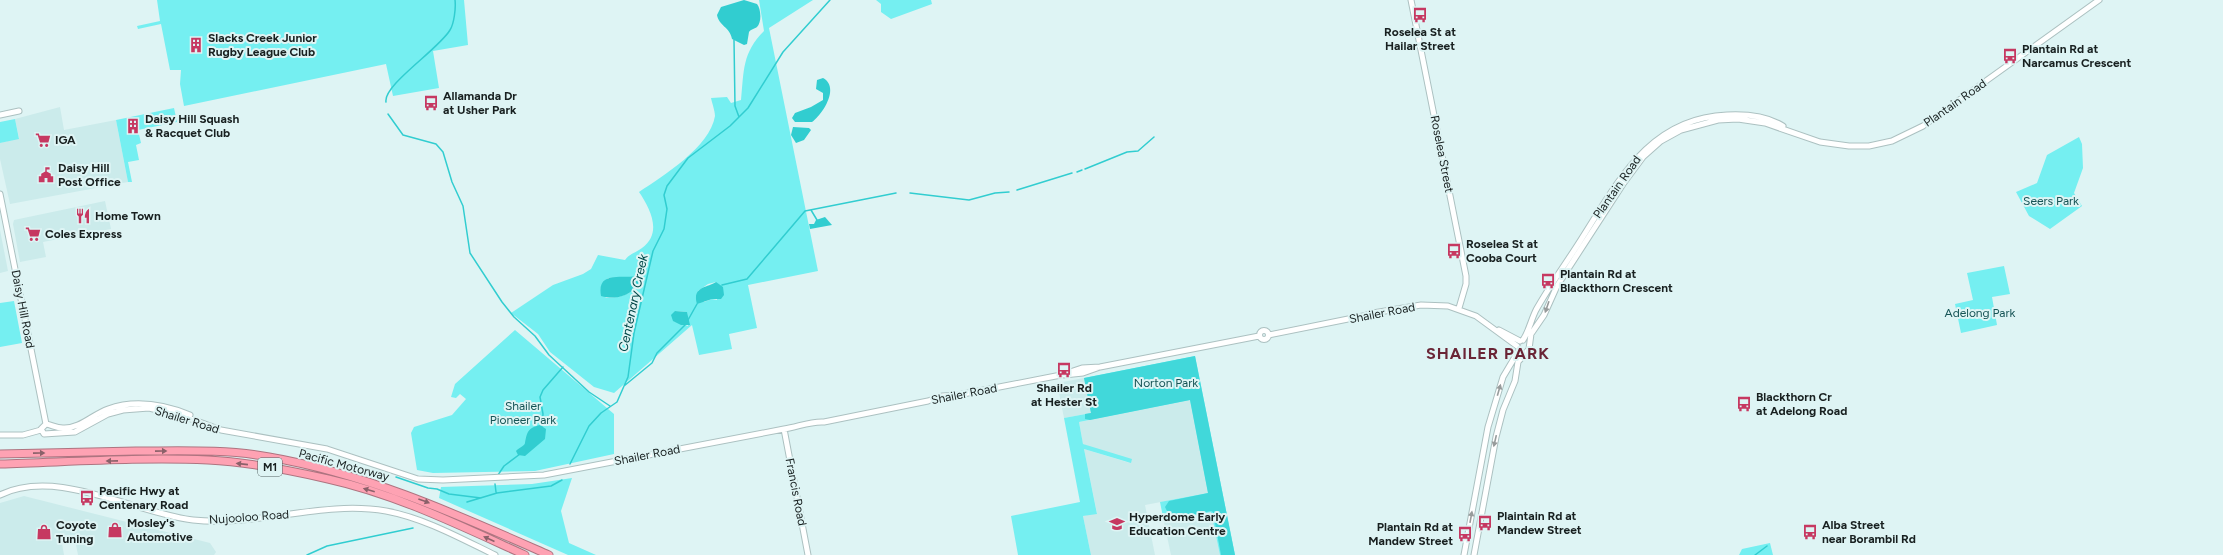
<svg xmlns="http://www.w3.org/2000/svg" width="2223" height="555" viewBox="0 0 2223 555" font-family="Figtree,sans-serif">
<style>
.built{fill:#cbebeb}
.green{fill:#75eff1;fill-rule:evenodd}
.forest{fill:#41d8da}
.water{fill:#31cdd0}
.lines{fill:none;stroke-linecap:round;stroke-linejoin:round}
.stream{stroke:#31cdd0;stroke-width:1.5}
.tertiary-casing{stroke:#acc1c1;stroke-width:7}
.motorway-casing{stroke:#ae7480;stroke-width:9}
.tertiary{stroke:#fff;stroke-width:5}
.motorway{stroke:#fea2b3;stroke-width:7}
.oneway{fill:#979b9b}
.oneway2{fill:#8b616a}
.labels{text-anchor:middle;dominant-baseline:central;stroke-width:4;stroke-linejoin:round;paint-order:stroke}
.shield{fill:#def4f4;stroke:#536060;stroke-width:1}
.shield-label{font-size:11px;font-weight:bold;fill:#182020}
.poi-label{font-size:12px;font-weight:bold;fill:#182020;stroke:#def4f4;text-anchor:start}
.street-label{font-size:12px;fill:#182020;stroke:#def4f4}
.park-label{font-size:12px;fill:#165456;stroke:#def4f4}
.water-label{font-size:13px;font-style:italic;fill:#004647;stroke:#def4f4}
.district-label{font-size:16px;font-weight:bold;letter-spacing:1px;fill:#6a2536;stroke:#def4f4}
</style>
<rect width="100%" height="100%" fill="#def4f4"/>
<path class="built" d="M 60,107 L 64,130 L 116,120 L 128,182 L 10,204 L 0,159 L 0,143 L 19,138 L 15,119 Z
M 105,201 L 111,229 L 43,242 L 46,257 L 20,262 L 13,224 L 14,220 Z
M 0,230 L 8,271 L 0,273 Z
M 1084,378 L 1091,413 L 1064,418 L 1057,383 Z
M 1190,400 L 1208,493 L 1145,505 L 1155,555 L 1091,555 L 1083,516 L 1097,513 L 1084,449 L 1130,463 L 1083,444 L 1079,422 Z
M 24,496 L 210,543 L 216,552 L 214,555 L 78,555 L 74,535 L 61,538 L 64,555 L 0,555 L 0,503 Z
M 1211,512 L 1220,555 L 1171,555 L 1164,522 Z"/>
<path class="green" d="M 157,0 L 464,0 L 468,45 L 433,51 L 439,88 L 393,96 L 386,64 L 184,106 L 180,84 L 181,70 L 170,70 L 161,24 L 138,29 L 137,26 L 160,21 Z
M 759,0 L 813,0 L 769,28 L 818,271 L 748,285 L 757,328 L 729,334 L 732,349 L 699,355 L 692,325 L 614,393 L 594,387 L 550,352 L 538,334 L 511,313 L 553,285 L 583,274 L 591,269 L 598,255 L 625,260 C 629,254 637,252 642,248 C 663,233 650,208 639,192 C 663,176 710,147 715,116 C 715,111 712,103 711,98 L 727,97 L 731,103 L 741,100 C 744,71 742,53 764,31 ZM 641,274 C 634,294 626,297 606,298 L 601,290 L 608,278 C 619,276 631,280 641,274 ZM 716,282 L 717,300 L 712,299 L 704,302 L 698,291 L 708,284 ZM 675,311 L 687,312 L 688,326 L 674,321 Z
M 876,0 L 931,0 L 932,4 L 891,19 L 881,12 L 881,4 Z
M 174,108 L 177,122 L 138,130 L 141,143 L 136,145 L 139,160 L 128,162 L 132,182 L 128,182 L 116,120 Z
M 15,119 L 19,139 L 0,143 L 0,122 Z
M 2079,137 L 2082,144 L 2083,168 L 2074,193 L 2082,206 L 2050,229 L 2029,216 L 2016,192 L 2037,183 L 2047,155 Z
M 2004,266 L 2010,294 L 1992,297 L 1997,325 L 1961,333 L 1955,304 L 1973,300 L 1967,273 Z
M 14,301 L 22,343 L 0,347 L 0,303 Z
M 515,330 L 614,414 L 614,454 L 535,471 L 433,473 L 417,470 L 411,433 L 414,427 L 452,415 L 466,399 L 460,394 L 456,398 L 451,397 L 455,384 Z
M 1195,356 L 1235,555 L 1220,555 L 1211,512 L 1164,522 L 1160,502 L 1208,493 L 1190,400 L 1079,422 L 1083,444 L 1132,459 L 1131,463 L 1084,449 L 1097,514 L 1083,516 L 1091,555 L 1018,555 L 1011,516 L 1080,502 L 1064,418 L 1091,413 L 1084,378 Z
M 572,478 L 561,511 L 569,543 L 596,555 L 568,555 L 439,498 L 441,487 L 532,484 Z
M 1770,543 L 1773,555 L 1739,555 L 1742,549 Z"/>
<path class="forest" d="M 1195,356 L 1235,555 L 1221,555 L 1213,512 L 1211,511 L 1167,520 L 1165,518 L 1167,511 L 1165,507 L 1169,501 L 1208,493 L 1190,400 L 1090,420 L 1085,419 L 1085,414 L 1091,413 L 1084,378 Z"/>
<path class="water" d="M 744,0 L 757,4 C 761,9 762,22 757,27 C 754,29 751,29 749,32 L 747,44 L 744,45 L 732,39 C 730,27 719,26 717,15 L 721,7 Z
M 823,78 C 840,87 823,114 812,122 L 795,122 L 792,118 L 795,113 L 811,107 L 823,100 L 823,93 L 816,89 L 817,80 Z
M 793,127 L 809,128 L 811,130 L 804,140 L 796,143 L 791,135 Z
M 825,217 L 832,225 L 810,229 L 809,224 L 814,224 L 816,220 Z
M 641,274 C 638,294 619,301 601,296 C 596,267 628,282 641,274 Z
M 716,282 L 723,287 L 724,295 L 721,299 L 712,299 L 697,304 C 692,287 706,288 716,282 Z
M 675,311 L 687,312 L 690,325 L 681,325 L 673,321 L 671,315 Z
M 540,425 L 546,429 L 545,439 L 525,456 L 518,455 L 516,451 C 518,448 525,446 525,443 C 527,432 528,428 540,425 Z"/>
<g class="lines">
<path class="stream" d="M 734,40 L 735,106 L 739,117
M 386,102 C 383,85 439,49 450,30 C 454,24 456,8 455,0
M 388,114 L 403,135 L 436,144 L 443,152 L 452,182 L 463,206 L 470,253 L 502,302 L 514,317 L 535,336 L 549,355 L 589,392 L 610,406
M 1085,169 L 1127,152 L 1138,151 L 1154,137
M 1077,172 L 1082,170
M 1017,190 L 1072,173
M 910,193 L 969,200 L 995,193 L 1009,192
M 811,210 L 817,220
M 722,285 L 747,279 L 805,211 L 896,193
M 688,320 L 697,304
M 624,386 L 652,363 L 657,353 L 685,325
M 542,426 L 543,414 L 540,397 L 543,390 L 563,367
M 570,464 L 589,426 L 601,413 L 617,402 L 628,377 L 634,333 L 653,251 L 664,229 L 667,209 L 664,195 L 667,186 L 688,158 L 730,126 L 748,108 L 783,52 L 830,0
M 498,475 L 504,466 L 520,454
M 396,477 L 428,488 L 437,489 L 449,494 L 481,498
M 495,484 L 496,492
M 467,502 L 497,493 L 551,486 L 562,480
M 307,555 L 327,546 L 413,528
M 1755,555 L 1767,546"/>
<g class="tertiary-casing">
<path id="tertiary" d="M 1411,0 L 1466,276 L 1466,284 L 1459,308
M 0,115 L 19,111
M 0,194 L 46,424
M 1499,330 L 1520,341
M1259.5 335a4.5 4.5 0 1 1 9 0a4.5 4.5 0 1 1-9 0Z
M 1269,335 L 1363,316 L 1373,313 L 1421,305 L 1448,306 L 1476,316 L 1517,346
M 1523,340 C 1529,331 1531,320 1536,310 C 1550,285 1567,262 1582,238 C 1619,180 1650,118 1727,115 C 1746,114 1767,116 1783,126
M 1064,375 L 1083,373 L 1100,367
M 46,424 L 41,429 L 44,434 L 75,432 L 108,414 L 123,410 L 149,408 L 186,417 L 221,430 L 327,449 L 418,479 L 443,480 L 544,475 L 784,429 C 798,427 810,421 824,422 L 928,401 L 942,396 L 958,395 L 1061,375 L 1082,368 L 1100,367 L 1259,336
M 46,424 C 52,425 56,428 63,428 C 80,429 93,414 108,409 C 136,399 163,404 190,415
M 784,429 L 808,555
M 0,435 L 23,435 L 41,430
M 0,495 C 57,467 134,513 193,520 C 258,527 322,500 386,511 C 424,518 460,538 495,555
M 1464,555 L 1488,427 L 1503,377 L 1519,350
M 1474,555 L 1496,437 L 1503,410 L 1515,381 L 1518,362 L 1529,349 L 1531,334 L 1544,315 L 1557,286 L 1623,184 L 1643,157 L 1661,141 L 1681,130 L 1718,120 L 1738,119 L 1765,123 L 1820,142 L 1849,146 L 1869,146 L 1892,141 L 1923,126 L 2099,0"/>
</g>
<g class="motorway-casing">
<path id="motorway" d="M 0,454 C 45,453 91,452 136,451 C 181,451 226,449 269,457 C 368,474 458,515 549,555
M 0,464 C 69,462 139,457 208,460 C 248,462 289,470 328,479 C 396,494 461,526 525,555"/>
</g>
<use href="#tertiary" class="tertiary"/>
<use href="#motorway" class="motorway"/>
</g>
<defs><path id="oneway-solid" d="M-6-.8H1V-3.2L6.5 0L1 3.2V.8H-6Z"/></defs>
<g class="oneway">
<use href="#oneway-solid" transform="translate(1547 307) rotate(109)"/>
<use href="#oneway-solid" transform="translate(1499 390) rotate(-74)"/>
<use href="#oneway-solid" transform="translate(1495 441) rotate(103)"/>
<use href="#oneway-solid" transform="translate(1471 517) rotate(-80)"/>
</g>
<g class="oneway2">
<use href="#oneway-solid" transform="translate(161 451) rotate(-1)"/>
<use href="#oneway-solid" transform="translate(39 453) rotate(-1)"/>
<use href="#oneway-solid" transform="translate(112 461) rotate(179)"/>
<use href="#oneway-solid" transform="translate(242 464) rotate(-174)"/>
<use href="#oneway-solid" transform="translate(369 490) rotate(-164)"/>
<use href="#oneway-solid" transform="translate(424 501) rotate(20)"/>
<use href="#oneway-solid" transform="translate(489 539) rotate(-156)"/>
</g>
<defs>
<g id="bus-bare" transform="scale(1.2)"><path d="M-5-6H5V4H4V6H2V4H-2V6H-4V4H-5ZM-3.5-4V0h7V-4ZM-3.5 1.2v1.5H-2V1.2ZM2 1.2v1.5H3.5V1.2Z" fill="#c63861" stroke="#def4f4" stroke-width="2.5" paint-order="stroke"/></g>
<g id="building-bare" transform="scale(1.2)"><path d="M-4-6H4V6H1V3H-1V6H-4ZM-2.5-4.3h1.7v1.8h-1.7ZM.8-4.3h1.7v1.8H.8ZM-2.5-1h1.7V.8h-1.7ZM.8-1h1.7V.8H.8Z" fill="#c63861" stroke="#def4f4" stroke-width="2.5" paint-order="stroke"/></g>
<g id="supermarket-bare" transform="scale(1.2)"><path d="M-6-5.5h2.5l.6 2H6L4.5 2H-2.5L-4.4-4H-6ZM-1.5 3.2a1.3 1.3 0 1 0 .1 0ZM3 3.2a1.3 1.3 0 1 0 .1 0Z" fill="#c63861" stroke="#def4f4" stroke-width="2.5" paint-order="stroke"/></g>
<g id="civic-bare" transform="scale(1.2)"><path d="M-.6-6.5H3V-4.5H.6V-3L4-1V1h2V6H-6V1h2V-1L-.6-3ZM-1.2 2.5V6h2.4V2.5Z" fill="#c63861" stroke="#def4f4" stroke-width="2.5" paint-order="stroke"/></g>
<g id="restaurant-bare" transform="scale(1.2)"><path d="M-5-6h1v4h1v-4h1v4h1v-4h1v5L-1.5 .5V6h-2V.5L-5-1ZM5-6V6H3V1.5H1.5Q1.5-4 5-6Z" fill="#c63861" stroke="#def4f4" stroke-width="2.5" paint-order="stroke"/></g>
<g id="school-bare" transform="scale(1.2)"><path d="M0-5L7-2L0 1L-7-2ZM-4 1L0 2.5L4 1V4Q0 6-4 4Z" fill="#c63861" stroke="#def4f4" stroke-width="2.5" paint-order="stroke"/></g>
<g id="shop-bare" transform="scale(1.2)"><path d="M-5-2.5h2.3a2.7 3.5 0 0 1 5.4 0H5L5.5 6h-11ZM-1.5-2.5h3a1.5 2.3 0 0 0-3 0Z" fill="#c63861" stroke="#def4f4" stroke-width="2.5" paint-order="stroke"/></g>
</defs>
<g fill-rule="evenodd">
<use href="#bus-bare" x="1420" y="15"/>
<use href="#building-bare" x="196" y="45"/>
<use href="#bus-bare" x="2010" y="56"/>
<use href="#bus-bare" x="431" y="103"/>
<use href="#building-bare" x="133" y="126"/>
<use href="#supermarket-bare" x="43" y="140"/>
<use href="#civic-bare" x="46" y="175"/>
<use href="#restaurant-bare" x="83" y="216"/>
<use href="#supermarket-bare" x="33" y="234"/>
<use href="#bus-bare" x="1454" y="251"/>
<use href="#bus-bare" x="1548" y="281"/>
<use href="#bus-bare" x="1064" y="370"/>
<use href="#bus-bare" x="1744" y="404"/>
<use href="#bus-bare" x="87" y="498"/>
<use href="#bus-bare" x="1485" y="523"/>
<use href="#school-bare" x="1117" y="524"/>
<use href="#shop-bare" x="115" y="530"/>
<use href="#shop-bare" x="44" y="532"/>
<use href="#bus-bare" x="1810" y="532"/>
<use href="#bus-bare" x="1465" y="534"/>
</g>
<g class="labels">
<rect class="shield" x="258" y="458" width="24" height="18" rx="3"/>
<g class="shield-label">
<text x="270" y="467">M1</text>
</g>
<g class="poi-label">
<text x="1420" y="32" text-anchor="middle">Roselea St at<tspan x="1420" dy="14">Hailar Street</tspan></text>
<text x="208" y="38">Slacks Creek Junior<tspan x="208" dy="14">Rugby League Club</tspan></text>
<text x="2022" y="49">Plantain Rd at<tspan x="2022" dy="14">Narcamus Crescent</tspan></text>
<text x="443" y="96">Allamanda Dr<tspan x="443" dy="14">at Usher Park</tspan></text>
<text x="145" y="119">Daisy Hill Squash<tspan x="145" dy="14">&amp; Racquet Club</tspan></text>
<text x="55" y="140">IGA</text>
<text x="58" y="168">Daisy Hill<tspan x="58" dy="14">Post Office</tspan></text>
<text x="95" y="216">Home Town</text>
<text x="45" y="234">Coles Express</text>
<text x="1466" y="244">Roselea St at<tspan x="1466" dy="14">Cooba Court</tspan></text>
<text x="1560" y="274">Plantain Rd at<tspan x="1560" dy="14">Blackthorn Crescent</tspan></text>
<text x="1064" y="388" text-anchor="middle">Shailer Rd<tspan x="1064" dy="14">at Hester St</tspan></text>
<text x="1756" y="397">Blackthorn Cr<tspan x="1756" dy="14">at Adelong Road</tspan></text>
<text x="99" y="491">Pacific Hwy at<tspan x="99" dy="14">Centenary Road</tspan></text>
<text x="1497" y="516">Plaintain Rd at<tspan x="1497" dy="14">Mandew Street</tspan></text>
<text x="1129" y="517">Hyperdome Early<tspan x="1129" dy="14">Education Centre</tspan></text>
<text x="127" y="523">Mosley's<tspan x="127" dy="14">Automotive</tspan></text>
<text x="56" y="525">Coyote<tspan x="56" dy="14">Tuning</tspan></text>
<text x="1822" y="525">Alba Street<tspan x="1822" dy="14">near Borambil Rd</tspan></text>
<text x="1453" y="527" text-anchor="end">Plantain Rd at<tspan x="1453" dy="14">Mandew Street</tspan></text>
</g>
<g class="street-label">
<text transform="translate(1955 103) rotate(-35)">Plantain Road</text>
<text transform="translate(1442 154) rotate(79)">Roselea Street</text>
<text transform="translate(1617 187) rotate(-55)">Plantain Road</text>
<text transform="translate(23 309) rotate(79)">Daisy Hill Road</text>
<text transform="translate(1382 313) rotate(-11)">Shailer Road</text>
<text transform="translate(964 394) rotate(-11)">Shailer Road</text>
<text transform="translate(187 420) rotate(17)">Shailer Road</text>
<text transform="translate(647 455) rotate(-11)">Shailer Road</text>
<text transform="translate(344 465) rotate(15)">Pacific Motorway</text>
<text transform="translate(796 492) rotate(79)">Francis Road</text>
<text transform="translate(249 517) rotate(-4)">Nujooloo Road</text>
</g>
<g class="park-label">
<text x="2051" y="201">Seers Park</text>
<text x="1980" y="313">Adelong Park</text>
<text x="1166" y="383">Norton Park</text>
<text x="523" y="406">Shailer<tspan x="523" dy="14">Pioneer Park</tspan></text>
</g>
<g class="water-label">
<text transform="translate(633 303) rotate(-78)">Centenary Creek</text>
</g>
<g class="district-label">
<text x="1488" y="353">SHAILER PARK</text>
</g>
</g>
</svg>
